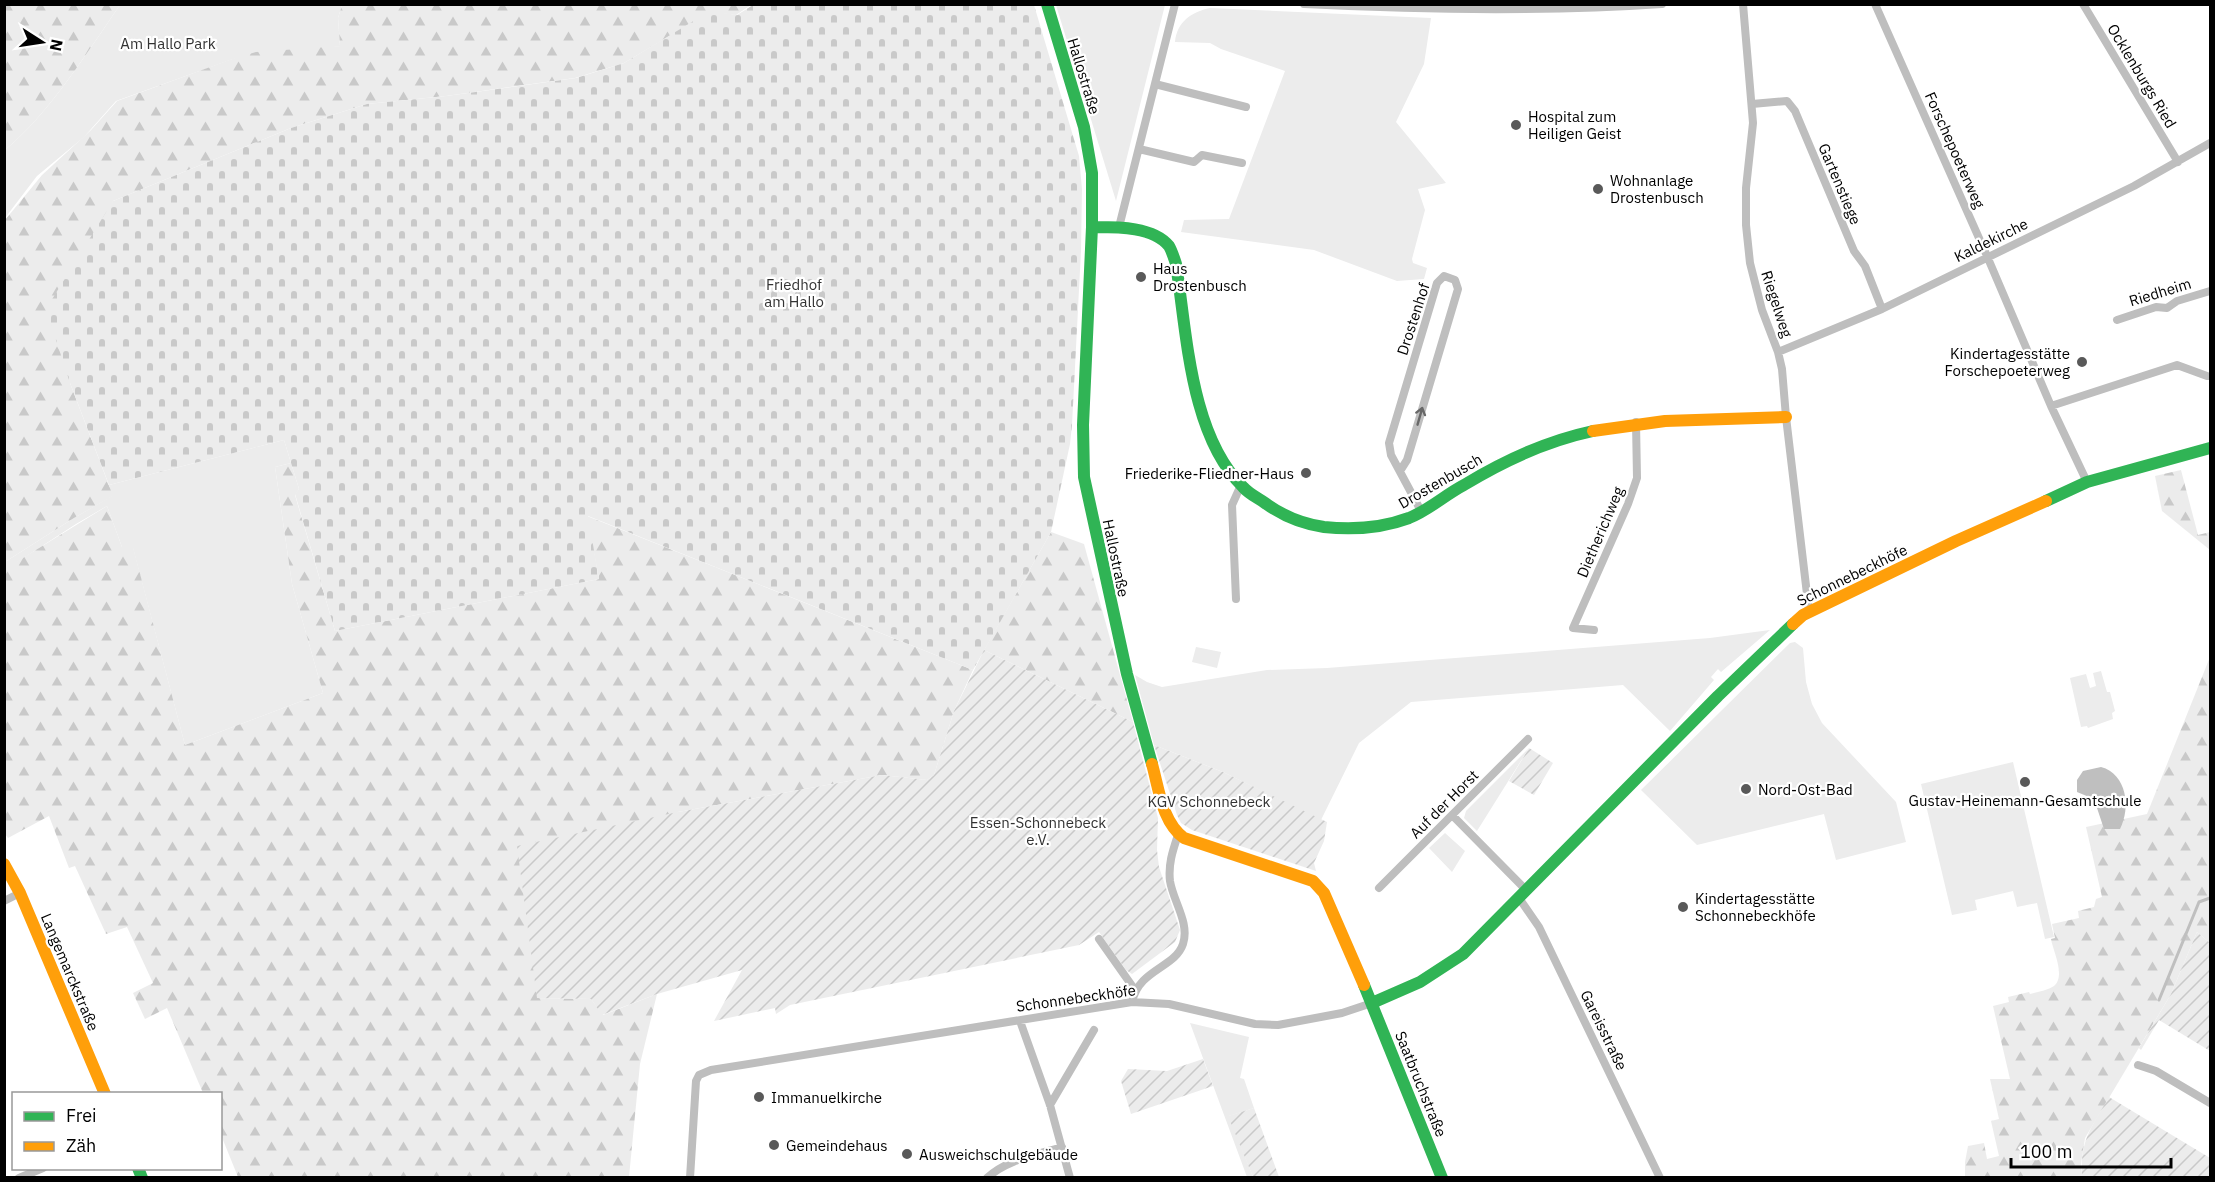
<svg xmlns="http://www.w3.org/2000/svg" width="2215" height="1182" viewBox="0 0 2215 1182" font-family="'IBM Plex Sans',sans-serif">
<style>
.green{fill:#ececec}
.forest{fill:url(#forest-firs)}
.cemetery{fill:url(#cemetery-stones)}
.garden{fill:url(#garden-furrows)}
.water{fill:#bfbfbf}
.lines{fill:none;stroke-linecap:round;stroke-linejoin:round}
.stream{stroke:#bfbfbf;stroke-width:3}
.street{stroke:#bebebe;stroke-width:8}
.fast{stroke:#30b455;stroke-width:12}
.slow{stroke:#ff9f0a;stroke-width:12}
.oneway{stroke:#686868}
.poi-dot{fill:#595959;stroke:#fff;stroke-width:2}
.labels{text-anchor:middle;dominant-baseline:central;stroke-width:4.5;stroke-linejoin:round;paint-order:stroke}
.park-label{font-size:15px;fill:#333;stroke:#fff}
.street-label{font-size:15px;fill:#000;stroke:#fff}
.poi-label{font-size:15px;fill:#000;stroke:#fff;text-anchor:start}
</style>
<defs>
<pattern id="forest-firs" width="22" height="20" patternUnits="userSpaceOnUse" patternTransform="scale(1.5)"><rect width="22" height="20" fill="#ececec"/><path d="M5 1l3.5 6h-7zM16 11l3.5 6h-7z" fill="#c9c9c9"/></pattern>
<pattern id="cemetery-stones" width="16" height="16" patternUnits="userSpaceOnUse" patternTransform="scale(1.5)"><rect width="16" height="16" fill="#ececec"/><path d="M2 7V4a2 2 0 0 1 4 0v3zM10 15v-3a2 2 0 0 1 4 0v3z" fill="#c9c9c9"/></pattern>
<pattern id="garden-furrows" width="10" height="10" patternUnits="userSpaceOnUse" patternTransform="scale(1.5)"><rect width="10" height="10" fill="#ececec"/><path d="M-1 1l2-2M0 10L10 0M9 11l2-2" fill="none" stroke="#c9c9c9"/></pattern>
</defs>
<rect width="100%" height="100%" fill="#fff"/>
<path class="green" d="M 120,5 L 342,5 L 338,18 L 340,46 L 286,54 L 233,59 L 116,101 L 84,137 L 37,176 L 5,218 L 5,150 C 49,114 88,51 120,5 Z
M 1056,5 L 1165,5 L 1116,201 Z
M 1210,8 L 1431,18 L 1424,64 L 1396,122 L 1446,183 L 1418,189 L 1425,210 L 1412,259 L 1413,263 L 1427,268 L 1424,279 L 1397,281 L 1314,250 L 1181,232 L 1184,220 L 1229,219 L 1285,71 L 1221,49 L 1210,43 L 1175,42 C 1177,22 1191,12 1210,8 Z
M 284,440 L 291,463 L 275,467 L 292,584 L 323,693 L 185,745 L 133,548 L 122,547 L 107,506 L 76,524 L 5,570 L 5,562 L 74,518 L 112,496 L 109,485 Z
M 1770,630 L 1721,672 L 1718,669 L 1711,677 L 1714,680 L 1670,731 L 1623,685 L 1411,702 L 1359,743 L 1321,820 L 1223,772 L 1154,745 L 1135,675 L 1147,682 L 1162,687 L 1267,670 L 1327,668 L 1545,651 L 1710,638 Z
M 1795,642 L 1803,648 L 1806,682 L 1812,704 L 1822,723 L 1896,802 L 1906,842 L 1836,860 L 1824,814 L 1697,845 L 1641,790 L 1790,643 Z
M 1196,647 L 1221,652 L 1217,668 L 1192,662 Z
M 2101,671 L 2107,692 L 2110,692 L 2115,711 L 2112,713 L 2113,719 L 2088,728 L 2087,726 L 2081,727 L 2070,678 L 2086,674 L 2090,688 L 2096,686 L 2093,673 Z
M 1529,748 L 1477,831 L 1464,818 L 1466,811 Z
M 2013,762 L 2054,937 L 2045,939 L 2037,903 L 2017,907 L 2013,891 L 1975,900 L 1977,910 L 1952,915 L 1921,784 Z
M 1445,833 L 1465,851 L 1452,872 L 1429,848 Z
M 1190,1023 L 1249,1037 L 1240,1078 L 1244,1079 L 1254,1108 L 1229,1116 L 1253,1177 L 1247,1177 Z"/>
<path class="forest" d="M 5,4 L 120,5 C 88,51 49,114 5,150 Z
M 342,5 L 751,5 L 736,15 L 710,12 L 624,63 L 575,78 L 446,96 L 367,104 L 291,128 L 113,201 L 70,383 L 113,496 L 74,518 L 5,562 L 5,220 L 42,175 L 91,130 L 117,101 L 232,59 L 256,52 L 340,46 L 338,18 Z
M 291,463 L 299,489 L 295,495 L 335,631 L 599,579 L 587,516 L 973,670 L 954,711 L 934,775 L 927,780 L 882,775 L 678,812 L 537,998 L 591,999 L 603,1015 L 657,994 L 640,1064 L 629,1177 L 238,1177 L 221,1135 L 220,1094 L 203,1093 L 167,1008 L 145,1019 L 133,993 L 153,983 L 127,927 L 106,934 L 75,866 L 69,868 L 49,816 L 8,838 L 5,834 L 5,569 L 107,506 L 122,547 L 133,547 L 185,745 L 323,693 L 292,584 L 275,467 Z
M 2181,470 L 2198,535 L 2210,532 L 2210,550 L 2162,511 L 2155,476 Z
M 1051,532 L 1084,544 L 1133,722 L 984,650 Z
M 2210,657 L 2210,943 L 2197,932 L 2171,994 L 2085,1138 L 2081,1164 L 2082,1177 L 1965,1178 L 1965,1162 L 1968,1146 L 1984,1143 L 1987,1159 L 1999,1156 L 1991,1121 L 1999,1119 L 1990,1079 L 2010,1079 L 1993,1006 L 2009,1002 L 2008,997 L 2029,992 L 2030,994 C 2038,992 2048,990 2054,986 C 2066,976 2053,951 2051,939 L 2055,938 L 2052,924 L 2079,918 L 2078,911 L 2094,907 L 2096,899 L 2102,897 L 2086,827 L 2147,814 Z"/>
<path class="cemetery" d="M 753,5 L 1034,5 L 1079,156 L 1082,189 L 1081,251 L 1072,425 L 1070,444 L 1051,532 L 973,670 L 588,516 L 599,579 L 335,631 L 295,494 L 299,489 L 284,440 L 109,485 L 70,383 L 46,309 L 113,201 L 291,128 L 367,104 L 446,96 L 576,78 L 624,63 L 710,11 L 737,15 Z"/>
<path class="garden" d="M 984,650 L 1133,722 L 1158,818 L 1157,850 L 1159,867 L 1180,930 L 1175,942 L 1132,974 L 1126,970 L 1099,932 L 1079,945 L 790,1005 L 776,1014 L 775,1008 L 714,1021 L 742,970 L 657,994 L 602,1015 L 591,999 L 537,998 L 517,846 L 678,812 L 882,775 L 927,780 L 934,775 L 954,711 Z
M 1154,745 L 1223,772 L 1327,822 L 1324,841 L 1314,863 L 1316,871 L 1192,830 L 1181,823 L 1177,815 Z
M 1529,748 L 1553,763 L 1534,795 L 1509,781 Z
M 2197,932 L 2210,943 L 2210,1051 L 2159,1020 L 2141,1050 L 2139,1048 L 2171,994 Z
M 1203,1059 L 1213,1086 L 1131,1114 L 1121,1081 L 1128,1069 L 1167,1071 Z
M 2109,1097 L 2210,1158 L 2210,1177 L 2082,1177 C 2080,1140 2091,1128 2109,1097 Z
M 1254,1108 L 1279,1177 L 1253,1177 L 1228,1116 Z"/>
<path class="water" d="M 2101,767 C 2127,774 2131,808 2120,829 L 2104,829 L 2094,799 L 2077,792 L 2077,780 L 2083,771 Z"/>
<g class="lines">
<path class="stream" d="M 2159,1000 L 2199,902 L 2210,898"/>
<path class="street" d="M 1304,4 C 1423,10 1543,12 1662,4
M 1743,4 L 1753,123 L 1746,188 L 1746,225 L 1750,263 L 1762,310 L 1778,352 L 1782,369 L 1786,417 L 1809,611
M 1875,4 L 1987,256 L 2051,406 L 2087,482
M 2083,4 L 2178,162
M 1155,84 L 1246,107
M 1752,104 L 1787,101 L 1795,111 L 1854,251 L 1865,266 L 1882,309
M 1139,149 L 1194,162 L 1202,155 L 1242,163
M 1119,227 L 1175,4
M 2117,320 L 2156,307 L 2167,308 L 2177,301 L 2210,291
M 1778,352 L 1882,309 L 2134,186 L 2210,143
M 2051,406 L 2177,365 L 2207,376
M 1400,471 L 1407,460 L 1458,289 L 1455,280 L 1444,276 L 1437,283 L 1389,443 L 1391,455 L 1421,511
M 1236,599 L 1232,505 L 1241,485
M 1594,630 L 1573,628 L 1628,504 L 1637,478 L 1636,422
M 1452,815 L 1526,890
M 1379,888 L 1528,739
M 1519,898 L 1539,927 L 1660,1178
M 4,901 L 20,893
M 1099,939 L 1135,990
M 1132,1002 C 1139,969 1175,968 1183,944 C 1190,923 1173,901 1170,881 C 1168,864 1173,850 1178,835
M 1020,1021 L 1050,1105 L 1070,1178
M 2138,1065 L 2156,1071 L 2210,1103
M 1050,1105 L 1094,1030
M 19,1178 L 43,1168
M 690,1178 L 696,1081 L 699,1075 L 711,1070 L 1132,1002 L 1169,1004 L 1255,1024 L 1278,1025 L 1342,1013 L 1372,1003
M 987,1178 C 1007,1159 1037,1155 1062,1147"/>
<path class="fast" d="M 1047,4 L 1084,127 L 1092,173 L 1092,227 L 1083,425 L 1084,477 L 1127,674 L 1152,764
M 1092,227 C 1115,227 1153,226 1169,246 C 1172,251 1174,258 1176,264 C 1187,334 1190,435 1243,487 C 1249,494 1258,498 1265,503 C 1283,516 1302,524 1324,527 C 1352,530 1382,528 1409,518 C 1429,510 1445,495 1464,485 C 1505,460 1546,441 1593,431
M 2046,501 L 2087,482 L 2210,448
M 1364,985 L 1442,1178
M 1372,1003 L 1420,982 L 1463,954 L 1718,696 L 1793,624
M 138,1168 L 142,1178"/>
<path class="slow" d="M 1593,431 L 1665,421 L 1786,417
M 1793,624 L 1803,615 L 1956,541 L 2046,501
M 1152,764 C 1159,789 1162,822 1184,838 L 1313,881 L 1324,893 L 1364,985
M 4,864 L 20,893 L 105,1094"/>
</g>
<defs><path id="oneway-shaft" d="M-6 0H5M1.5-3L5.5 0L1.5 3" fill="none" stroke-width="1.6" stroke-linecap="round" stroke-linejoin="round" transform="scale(1.5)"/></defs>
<use class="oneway" href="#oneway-shaft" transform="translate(1420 416) rotate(-74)"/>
<g class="poi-dot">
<circle cx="1516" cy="125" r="6"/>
<circle cx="1598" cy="189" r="6"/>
<circle cx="1141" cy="277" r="6"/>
<circle cx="2082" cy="362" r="6"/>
<circle cx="1306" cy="473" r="6"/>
<circle cx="2025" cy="782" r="6"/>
<circle cx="1746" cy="789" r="6"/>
<circle cx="1683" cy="907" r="6"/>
<circle cx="759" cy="1097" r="6"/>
<circle cx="774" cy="1145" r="6"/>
<circle cx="907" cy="1154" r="6"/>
</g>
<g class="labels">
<g class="park-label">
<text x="168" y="43">Am Hallo Park</text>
<text x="794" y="284">Friedhof<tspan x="794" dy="17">am Hallo</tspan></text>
<text x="1209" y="801">KGV Schonnebeck</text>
<text x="1038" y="822">Essen-Schonnebeck<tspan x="1038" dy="17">e.V.</tspan></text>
</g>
<g class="street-label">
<text transform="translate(1084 76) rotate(73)">Hallostraße</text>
<text transform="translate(2142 76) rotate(59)">Ocklenburgs Ried</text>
<text transform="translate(1955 150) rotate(66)">Forschepoeterweg</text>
<text transform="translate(1840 184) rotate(67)">Gartenstiege</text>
<text transform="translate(1991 240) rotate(-26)">Kaldekirche</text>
<text transform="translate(2160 292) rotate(-17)">Riedheim</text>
<text transform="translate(1777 304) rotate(72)">Riegelweg</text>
<text transform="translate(1413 319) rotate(-72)">Drostenhof</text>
<text transform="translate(1440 481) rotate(-30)">Drostenbusch</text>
<text transform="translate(1600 532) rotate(-67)">Dietherichweg</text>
<text transform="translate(1116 558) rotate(78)">Hallostraße</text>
<text transform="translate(1852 575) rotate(-26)">Schonnebeckhöfe</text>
<text transform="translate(1444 804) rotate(-45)">Auf der Horst</text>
<text transform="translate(70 972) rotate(67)">Langemarckstraße</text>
<text transform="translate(1076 998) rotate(-8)">Schonnebeckhöfe</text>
<text transform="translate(1604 1030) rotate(64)">Gareisstraße</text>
<text transform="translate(1421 1084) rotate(68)">Saatbruchstraße</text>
</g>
<g class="poi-label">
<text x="1528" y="116">Hospital zum<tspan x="1528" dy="17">Heiligen Geist</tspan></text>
<text x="1610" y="180">Wohnanlage<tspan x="1610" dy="17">Drostenbusch</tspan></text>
<text x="1153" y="268">Haus<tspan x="1153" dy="17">Drostenbusch</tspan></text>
<text x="2070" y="353" text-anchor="end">Kindertagesstätte<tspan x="2070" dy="17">Forschepoeterweg</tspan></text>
<text x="1294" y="473" text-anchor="end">Friederike-Fliedner-Haus</text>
<text x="1758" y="789">Nord-Ost-Bad</text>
<text x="2025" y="800" text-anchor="middle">Gustav-Heinemann-Gesamtschule</text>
<text x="1695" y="898">Kindertagesstätte<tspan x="1695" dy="17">Schonnebeckhöfe</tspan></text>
<text x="771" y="1097">Immanuelkirche</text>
<text x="786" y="1145">Gemeindehaus</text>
<text x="919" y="1154">Ausweichschulgebäude</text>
</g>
</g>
<rect width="2215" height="1182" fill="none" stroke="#000000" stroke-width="12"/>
<rect x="12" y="1092" width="210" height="78" fill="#ffffff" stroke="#999999" stroke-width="1.5"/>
<rect x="24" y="1112" width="30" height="9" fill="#30b455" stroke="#999999" stroke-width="1.5"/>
<text x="66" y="1122" font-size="18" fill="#000000">Frei</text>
<rect x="24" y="1142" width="30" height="9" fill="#ff9f0a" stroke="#999999" stroke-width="1.5"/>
<text x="66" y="1152" font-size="18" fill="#000000">Zäh</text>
<g transform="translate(42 42) rotate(102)" stroke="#ffffff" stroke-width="4.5" paint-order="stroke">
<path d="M0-4.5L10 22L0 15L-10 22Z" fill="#000000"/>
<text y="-9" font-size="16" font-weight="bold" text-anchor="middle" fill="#000000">N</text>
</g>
<path d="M2011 1158v9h160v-9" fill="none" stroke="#000000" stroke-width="3"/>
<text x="2020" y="1158" font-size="18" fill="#000000" stroke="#ffffff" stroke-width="4.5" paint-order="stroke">100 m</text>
</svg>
